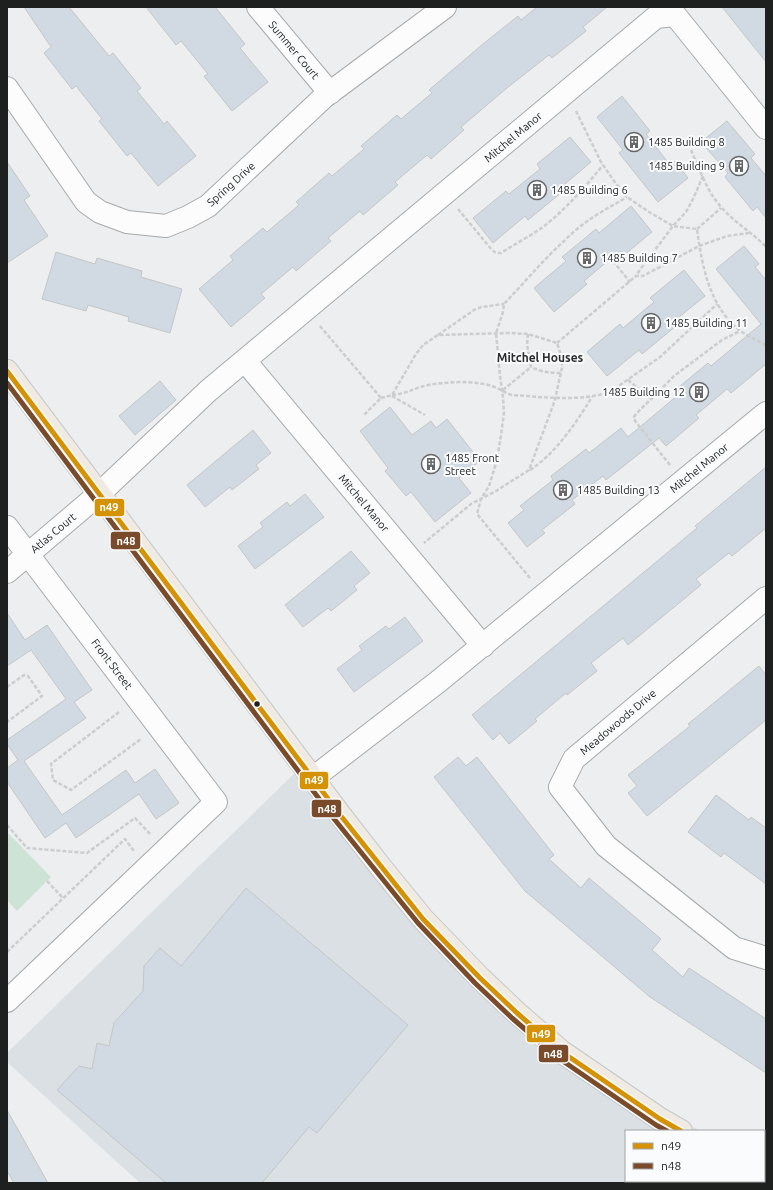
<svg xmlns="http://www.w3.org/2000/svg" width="773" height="1190" viewBox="0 0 773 1190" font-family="Ubuntu,sans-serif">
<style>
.built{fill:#dbe0e5}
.green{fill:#cde3d6}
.building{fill:#d1dae2;stroke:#c4c6c7}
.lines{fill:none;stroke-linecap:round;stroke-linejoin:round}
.minor-casing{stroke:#a7a9aa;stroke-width:24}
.major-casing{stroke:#c6c7c8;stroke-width:24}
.path{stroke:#cdcdcd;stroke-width:2.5;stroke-dasharray:4 2;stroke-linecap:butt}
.minor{stroke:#fcfcfd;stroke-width:22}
.major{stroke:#efebe2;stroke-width:22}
.bus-1-casing{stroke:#f9fbfd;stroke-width:8}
.bus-2-casing{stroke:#f9fbfd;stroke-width:8}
.bus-1{stroke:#d69205;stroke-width:5}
.bus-2{stroke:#7a4b2a;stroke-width:5}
.bus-dot{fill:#1e1f1f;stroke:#f9fbfd;stroke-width:1.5}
.labels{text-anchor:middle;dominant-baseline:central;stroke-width:4;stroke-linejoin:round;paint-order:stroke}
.street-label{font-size:11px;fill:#1e1f1f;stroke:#f9fbfd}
.poi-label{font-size:11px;fill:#1e1f1f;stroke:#f9fbfd;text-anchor:start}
.neighbourhood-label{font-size:12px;font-weight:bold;fill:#2b2d2e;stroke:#f9fbfd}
.line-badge{stroke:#f9fbfd;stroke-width:1.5}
.badge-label{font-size:11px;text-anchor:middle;font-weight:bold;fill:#fff}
</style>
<rect width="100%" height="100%" fill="#eceeef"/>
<path class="built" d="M 303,765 L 449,948 L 551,1042 L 700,1131 L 626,1131 L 626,1181 L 764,1181 L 766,1183 L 140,1183 L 7,1062 L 7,1053 Z"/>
<path class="green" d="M 7,832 L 51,877 L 17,911 L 7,900 Z"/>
<path class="building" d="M 24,7 L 69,7 L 109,56 L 113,53 L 141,88 L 137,91 L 164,124 L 167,121 L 196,156 L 158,186 L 131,153 L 127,156 L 99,121 L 102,119 L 76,86 L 72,89 L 44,53 L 51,47 Z
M 146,7 L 215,7 L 245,44 L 240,48 L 268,82 L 232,111 L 204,76 L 208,74 L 181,41 L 176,45 Z
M 537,7 L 607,7 L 583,27 L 586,31 L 552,58 L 549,55 L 507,88 L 461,127 L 464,130 L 431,159 L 427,155 L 395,182 L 398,185 L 363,215 L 360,211 L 328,238 L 331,241 L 296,271 L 293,267 L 261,294 L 265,298 L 231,327 L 199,289 L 233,260 L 230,256 L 263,228 L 267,232 L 299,205 L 296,202 L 329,173 L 332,176 L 364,149 L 361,146 L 397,115 L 401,119 L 432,93 L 429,90 L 483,44 L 518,16 L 521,20 Z
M 722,7 L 766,7 L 766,62 Z
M 622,96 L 650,131 L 646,134 L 670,165 L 675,161 L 688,178 L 658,202 L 619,153 L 623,150 L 597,117 Z
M 727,121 L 755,154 L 751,158 L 766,176 L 766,218 L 757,207 L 753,211 L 725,177 L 728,173 L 701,142 Z
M 570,137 L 591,162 L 559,189 L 562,192 L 528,220 L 525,216 L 493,243 L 473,218 L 506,191 L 509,194 L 540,169 L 537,164 Z
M 7,162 L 30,196 L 24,200 L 48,236 L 7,263 Z
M 631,206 L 652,232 L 618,260 L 615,255 L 584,281 L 587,284 L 554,312 L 534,288 L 566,261 L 562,257 L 596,229 L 599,233 Z
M 744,246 L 759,264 L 755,267 L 766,280 L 766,364 L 731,393 L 727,389 L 696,415 L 699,418 L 666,446 L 659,438 L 606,480 L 603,476 L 572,500 L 575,504 L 542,530 L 545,533 L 527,547 L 508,523 L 524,510 L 520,506 L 553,480 L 551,476 L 586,449 L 589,453 L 621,428 L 628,437 L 678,395 L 674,391 L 708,363 L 711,366 L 761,324 L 716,269 Z
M 56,252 L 95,264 L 97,258 L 142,271 L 141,277 L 182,289 L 170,333 L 128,321 L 129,317 L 88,305 L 86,311 L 42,299 Z
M 684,270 L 705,296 L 673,322 L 676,326 L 642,354 L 639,350 L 607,376 L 587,352 L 620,324 L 623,328 L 654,302 L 650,298 Z
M 160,381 L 176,400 L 135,435 L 119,416 Z
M 390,407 L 412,435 L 431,421 L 436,428 L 447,419 L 480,461 L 459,478 L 471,493 L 435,522 L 411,492 L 406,496 L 385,471 L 388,468 L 360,431 Z
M 253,430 L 271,453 L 256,465 L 259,469 L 232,490 L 230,487 L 205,507 L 187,485 Z
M 766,467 L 766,528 L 732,556 L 729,553 L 696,579 L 701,585 L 628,645 L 623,638 L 591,663 L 597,671 L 567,695 L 566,693 L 535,719 L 537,721 L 509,744 L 500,733 L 493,740 L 472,715 L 697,528 L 695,526 Z
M 305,494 L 324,517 L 255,569 L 238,546 L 263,527 L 260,523 L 287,502 L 290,506 Z
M 351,551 L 370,573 L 354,586 L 357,590 L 331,611 L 328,608 L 303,627 L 285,605 Z
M 7,613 L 25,640 L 47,625 L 92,690 L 74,702 L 86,718 L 24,761 L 62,815 L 126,770 L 135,783 L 155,769 L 179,803 L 156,819 L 139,794 L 76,838 L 66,823 L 45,838 L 7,782 L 7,768 L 18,760 L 7,744 L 7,740 L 66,699 L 31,650 L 7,666 Z
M 405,617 L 423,641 L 354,692 L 337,669 L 362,650 L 359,646 L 386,626 L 389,629 Z
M 759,666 L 766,675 L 766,720 L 647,816 L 628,793 L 637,786 L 628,775 L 690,726 L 688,724 Z
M 458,757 L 466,766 L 477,757 L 554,855 L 549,859 L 581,888 L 589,878 L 661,939 L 652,950 L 683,977 L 689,968 L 766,1019 L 766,1073 L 650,997 L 525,891 L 434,777 Z
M 716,795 L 749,820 L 751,817 L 766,828 L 766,884 L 724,853 L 721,857 L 688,832 Z
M 246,888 L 408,1025 L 317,1133 L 309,1127 L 262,1183 L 166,1183 L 57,1090 L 79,1066 L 92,1069 L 97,1043 L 109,1046 L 114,1023 L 143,991 L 144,966 L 160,948 L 181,966 Z
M 7,1110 L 48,1183 L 14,1183 L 7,1171 Z"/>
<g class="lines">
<g class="minor-casing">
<path id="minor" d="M 258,7 L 330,93
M 7,88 L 86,202 L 100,212 L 127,222 L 166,226 L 188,217 L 208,206 L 324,97 L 445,7
M 245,361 L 483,646
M 7,527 L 216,802 L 7,1001
M 7,572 L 99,494 L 208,391 L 656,17 L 675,15 L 766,128
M 766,598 L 574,759 L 560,787 L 606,846 L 734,948 L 766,958
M 313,778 L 439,681 L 766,413"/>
</g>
<g class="major-casing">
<path id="major" d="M 7,371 L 341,816 L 383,870 L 423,919 L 480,978 L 517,1013 L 562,1052 L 660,1119 L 681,1131
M 764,1177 L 766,1178"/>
</g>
<path class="path" d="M 576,111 L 601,162 L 614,181 L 627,197 L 649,212 L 673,226 L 697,229 C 702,266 709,305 739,330 C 747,336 758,340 766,346
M 691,150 C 700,170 707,192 722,208 C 735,223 753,233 766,247
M 703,176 L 693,199 L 686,212 L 673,226 L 639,271 L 636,276 L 643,276 L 699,246 L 727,236 L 749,233
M 458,209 L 492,250 L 496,253 L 501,253 C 515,244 530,236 543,227 C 566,209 585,187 603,165
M 697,229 L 721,208
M 613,261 L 630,282
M 320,326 L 381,398 L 363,416
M 528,334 L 527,345 L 531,367 C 541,372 550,373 561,373
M 438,335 L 474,310 L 481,307 L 504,304
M 557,343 L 636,276
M 628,380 L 651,399
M 503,390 L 531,367
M 392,395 C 405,394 415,388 428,385 C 448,382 472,380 492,386 C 500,389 505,393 512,395 C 544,397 579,402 610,392 L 660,357 L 717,304
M 392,396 L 425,415
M 381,398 L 392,395 L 416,354 L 423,345 L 438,335 L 510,333 L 528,334 L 557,343 L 562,358 L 562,368 L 559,381 L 555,400 L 529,470 L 496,491 L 471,504 L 424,543
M 670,465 L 635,421 L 634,417 L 636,414 L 674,376 L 722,340 L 740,331
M 530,470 C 556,453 576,423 592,397
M 530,578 L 477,514 L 481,499 L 489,486 L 497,460 L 501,435 L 504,413 L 503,397 L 500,376 L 496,333 L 503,312 L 504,304 C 524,283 543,260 564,241 C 575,230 589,219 603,211 C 611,206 619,202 627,197
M 7,687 L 24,675 L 28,676 L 42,696 L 7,722
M 119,712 L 51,764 L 53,780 L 71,790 L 141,739
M 7,825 L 27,848 L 87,853 L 135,818 L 151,835
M 47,881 L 63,898
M 7,952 L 125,839 L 134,851"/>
<use href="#minor" class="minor"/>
<use href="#major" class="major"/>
<g class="bus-1-casing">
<path id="bus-1" d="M 7,371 L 341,816 L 423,919 L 480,978 L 517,1013 L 562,1052 L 660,1119 L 681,1131"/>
</g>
<g class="bus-2-casing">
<path id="bus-2" d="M 7,383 L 335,820 L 418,923 L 475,983 L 512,1018 L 557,1057 L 656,1125 L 667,1131"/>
</g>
<use href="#bus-1" class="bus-1"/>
<use href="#bus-2" class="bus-2"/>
</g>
<defs>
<g id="building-ring" transform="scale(1)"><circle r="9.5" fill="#f9fbfd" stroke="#666768" stroke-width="1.5"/><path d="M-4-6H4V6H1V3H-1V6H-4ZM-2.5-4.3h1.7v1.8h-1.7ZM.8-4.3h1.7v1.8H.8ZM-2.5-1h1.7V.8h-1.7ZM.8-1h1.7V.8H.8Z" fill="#666768"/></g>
</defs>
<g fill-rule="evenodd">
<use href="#building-ring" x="634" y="142"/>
<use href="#building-ring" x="739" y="166"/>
<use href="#building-ring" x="537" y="190"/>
<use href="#building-ring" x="587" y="258"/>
<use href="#building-ring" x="651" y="323"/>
<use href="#building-ring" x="699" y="392"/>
<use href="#building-ring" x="431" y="464"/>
<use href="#building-ring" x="563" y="490"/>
</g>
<circle class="bus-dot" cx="257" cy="704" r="3.5"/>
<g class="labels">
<g class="street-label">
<text transform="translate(294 50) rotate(50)">Summer Court</text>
<text transform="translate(513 137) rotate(-40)">Mitchel Manor</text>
<text transform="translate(231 184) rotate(-42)">Spring Drive</text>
<text transform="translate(699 468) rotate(-39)">Mitchel Manor</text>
<text transform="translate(364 503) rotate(50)">Mitchel Manor</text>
<text transform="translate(53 533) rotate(-40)">Atlas Court</text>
<text transform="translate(112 664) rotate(53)">Front Street</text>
<text transform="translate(618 722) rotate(-40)">Meadowoods Drive</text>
</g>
<g class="poi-label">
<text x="648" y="142">1485 Building 8</text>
<text x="725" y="166" text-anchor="end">1485 Building 9</text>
<text x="551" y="190">1485 Building 6</text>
<text x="601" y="258">1485 Building 7</text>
<text x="665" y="323">1485 Building 11</text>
<text x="685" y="392" text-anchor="end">1485 Building 12</text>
<text x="445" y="458">1485 Front<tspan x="445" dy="13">Street</tspan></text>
<text x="577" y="490">1485 Building 13</text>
</g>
<g class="neighbourhood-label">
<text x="540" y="357">Mitchel Houses</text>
</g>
</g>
<g class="line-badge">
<rect x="94" y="498" width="31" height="19" rx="4" fill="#d69205"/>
<rect x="110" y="531" width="31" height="19" rx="4" fill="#7a4b2a"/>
<rect x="299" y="771" width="30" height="19" rx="4" fill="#d69205"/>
<rect x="311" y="799" width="31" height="19" rx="4" fill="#7a4b2a"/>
<rect x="526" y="1024" width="30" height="19" rx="4" fill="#d69205"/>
<rect x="538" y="1044" width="31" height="19" rx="4" fill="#7a4b2a"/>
</g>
<g class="badge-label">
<text x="109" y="511">n49</text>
<text x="126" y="545">n48</text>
<text x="314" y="784">n49</text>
<text x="327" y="813">n48</text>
<text x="541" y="1038">n49</text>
<text x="553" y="1058">n48</text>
</g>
<rect width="773" height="1190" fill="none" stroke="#1e1f1f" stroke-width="16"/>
<rect x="625" y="1130" width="140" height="52" fill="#f9fbfd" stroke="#a1a3a4"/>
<rect x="633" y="1143" width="20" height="6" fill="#d69205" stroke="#a1a3a4"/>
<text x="661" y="1150" font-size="12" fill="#1e1f1f">n49</text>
<rect x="633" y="1163" width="20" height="6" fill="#7a4b2a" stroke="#a1a3a4"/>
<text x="661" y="1170" font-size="12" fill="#1e1f1f">n48</text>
</svg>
